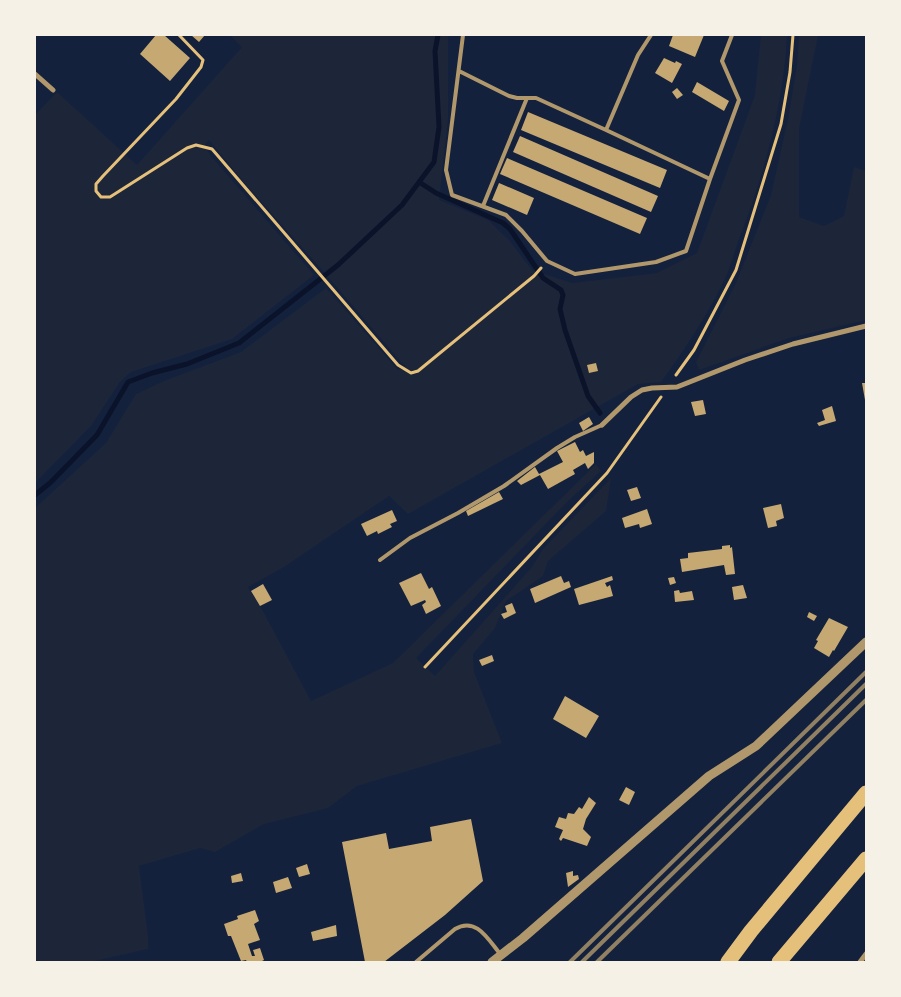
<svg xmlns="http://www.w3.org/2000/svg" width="901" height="997" viewBox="0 0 901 997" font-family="'PT Sans',sans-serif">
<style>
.green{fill:#1d2539}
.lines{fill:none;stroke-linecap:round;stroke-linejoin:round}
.stream{stroke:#0b132b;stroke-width:5}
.building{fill:#c6a872}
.path{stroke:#e5c07b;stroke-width:3}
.service{stroke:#b1986c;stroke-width:4}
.minor{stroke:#b1986c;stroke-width:5}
.tertiary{stroke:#b1986c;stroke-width:9}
.motorway{stroke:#e5c07b;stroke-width:15}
.rail{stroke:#918062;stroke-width:4}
</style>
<rect width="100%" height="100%" fill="#14213d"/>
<path class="green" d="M 230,35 L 449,35 L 448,40 L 448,119 L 439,200 L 488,220 L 509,240 L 532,270 L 572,283 L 657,273 L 697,253 L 755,95 L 761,35 L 787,35 C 784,104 763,178 738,242 C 733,257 729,272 722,285 C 705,319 683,352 661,382 L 638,384 L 408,514 L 389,496 L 284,567 L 248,587 L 264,613 L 311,701 L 393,663 L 596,464 L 601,471 L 567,502 L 416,658 L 435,676 L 532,567 L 542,550 L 611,478 L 606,511 L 548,561 L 543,576 L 506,601 L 495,628 L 473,654 L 474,672 L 502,743 L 357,786 L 328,808 L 264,824 L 215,852 L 200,848 L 139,866 L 148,936 L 148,949 L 90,962 L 35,962 L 35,508 L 106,443 L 136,394 L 164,381 L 241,352 L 326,288 L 398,370 L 406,366 L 401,362 L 323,271 L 247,186 L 209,140 L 204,145 L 211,156 L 314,275 L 232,339 L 131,372 L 120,382 L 91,426 L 35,483 L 35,115 L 57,92 L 137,165 L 242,47 Z
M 799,35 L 818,35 L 799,129 L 799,217 L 824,226 L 844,216 L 854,167 L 866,171 L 866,320 L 789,338 L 699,370 L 696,362 L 736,283 L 771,195 L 788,119 L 797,65 Z"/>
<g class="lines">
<path class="stream" d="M 419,182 L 436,193 L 503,223 L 510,229 L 543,278 L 561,290 L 563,295 L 560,309 L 565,330 L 588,396 L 600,413
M 35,495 L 50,483 L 97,435 L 128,382 L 152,373 L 187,364 L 239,343 L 338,265 L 402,205 L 434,162 L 439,127 L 435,51 L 438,35"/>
</g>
<path class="building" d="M 156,35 L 164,35 L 190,58 L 170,81 L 140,54 Z
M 191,35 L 205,35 L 199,42 Z
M 673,35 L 704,35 L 695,57 L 669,46 Z
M 664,58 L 675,63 L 676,61 L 682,64 L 672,83 L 655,73 Z
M 697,82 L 729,101 L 724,111 L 692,92 Z
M 677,88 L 683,95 L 677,99 L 672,92 Z
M 528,112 L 667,170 L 660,188 L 521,130 Z
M 520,136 L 658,196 L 651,212 L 513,152 Z
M 507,158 L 647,218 L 640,234 L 500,174 Z
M 499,183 L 534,198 L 527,215 L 492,200 Z
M 596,363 L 598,371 L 589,373 L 587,365 Z
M 862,383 L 866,383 L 866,400 L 865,400 Z
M 703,400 L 706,414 L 695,416 L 691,402 Z
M 832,406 L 836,421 L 819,426 L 817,423 L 825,420 L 822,410 Z
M 589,417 L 593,424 L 583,431 L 579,423 Z
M 575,442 L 580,452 L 583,450 L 586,456 L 594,452 L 594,463 L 588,469 L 585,463 L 573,470 L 575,474 L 548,489 L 540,475 L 521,485 L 517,481 L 535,467 L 539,474 L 563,462 L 557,451 Z
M 637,487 L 641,498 L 631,501 L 627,490 Z
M 499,492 L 503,499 L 468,516 L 466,511 Z
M 781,504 L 784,518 L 776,521 L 777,526 L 768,528 L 763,508 Z
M 647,509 L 652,524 L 640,528 L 639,524 L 625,528 L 622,518 Z
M 392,510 L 397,521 L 390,524 L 392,527 L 378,534 L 377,531 L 367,536 L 361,524 Z
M 730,545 L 730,548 L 732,547 L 735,574 L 726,575 L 724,565 L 682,572 L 680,559 L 688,558 L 688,553 L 722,549 L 722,546 Z
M 421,573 L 429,589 L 432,587 L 441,606 L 426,614 L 422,605 L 426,602 L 425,600 L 411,606 L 399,583 Z
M 561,576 L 564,583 L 569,581 L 571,587 L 535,603 L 530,589 Z
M 612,576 L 613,580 L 605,583 L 607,587 L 610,585 L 613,596 L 579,605 L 574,589 Z
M 674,577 L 676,583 L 670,585 L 668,578 Z
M 263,584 L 272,600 L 260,606 L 251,591 Z
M 743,585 L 747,598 L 734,600 L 732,587 Z
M 679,590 L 680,593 L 692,591 L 694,600 L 675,602 L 674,591 Z
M 512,603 L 516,613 L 504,619 L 501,614 L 507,612 L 505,606 Z
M 809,612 L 817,616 L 814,621 L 807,617 Z
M 829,618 L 848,627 L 834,651 L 833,650 L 829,657 L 814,648 L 818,641 L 816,640 Z
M 492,655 L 494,661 L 482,666 L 479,660 Z
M 565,696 L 599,716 L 586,738 L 553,719 Z
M 626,787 L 635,792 L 629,805 L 619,800 Z
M 589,797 L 596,803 L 586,819 L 583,829 L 591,837 L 587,846 L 563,838 L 561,841 L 559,839 L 563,830 L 555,827 L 559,817 L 566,819 L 568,813 L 574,814 L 579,807 L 582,809 Z
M 471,819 L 483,881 L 445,915 L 384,962 L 365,962 L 342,842 L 386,833 L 389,849 L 432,841 L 430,827 Z
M 307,864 L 310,874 L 299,877 L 296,868 Z
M 573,871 L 573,876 L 578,875 L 579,879 L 568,887 L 566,873 Z
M 241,873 L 243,881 L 232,883 L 231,876 Z
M 288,877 L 292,888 L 276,893 L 273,882 Z
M 255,910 L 259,921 L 254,924 L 260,940 L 248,944 L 252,956 L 255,956 L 253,950 L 260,948 L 264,960 L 260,962 L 247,962 L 246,960 L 241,961 L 231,936 L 228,936 L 224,924 L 238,919 L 237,916 Z
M 336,925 L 337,936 L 313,941 L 311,932 Z"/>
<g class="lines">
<path class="path" d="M 179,35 L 203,60 L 201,67 L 176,99 L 103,176 L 96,184 L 96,191 L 101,197 L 110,197 L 187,148 L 196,145 L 212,149 L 398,365 L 411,373 L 418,371 L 534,276 L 541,268
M 676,375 L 694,350 L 736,270 L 781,124 L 790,72 L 793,35
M 425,667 L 607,473 L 661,397"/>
<path class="service" d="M 463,35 L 446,170 L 452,195 L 506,215 L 522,231 L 547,261 L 575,274 L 656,262 L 686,251 L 710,179 L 739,100 L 722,61 L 732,35
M 459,71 L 509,96 L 517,98 L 536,98 L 606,130 L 638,55 L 651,35
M 606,130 L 710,179
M 483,206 L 527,98
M 380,560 L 410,538 L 458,513 L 504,486 L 557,448 L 575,437 L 602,425
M 416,962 L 455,929 C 477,916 489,941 501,955"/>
<path class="minor" d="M 35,74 L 53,90
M 602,425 L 631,397 L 642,390 L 652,388 L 677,387 L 745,360 L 793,344 L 866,326
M 860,962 L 866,954"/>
<path class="tertiary" d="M 492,962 L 523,938 L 709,776 L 756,746 L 866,642"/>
<path class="motorway" d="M 728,962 L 751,931 L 866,793
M 779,962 L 866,859"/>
<path class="rail" d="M 570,962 L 866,672
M 582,962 L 866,684
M 597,962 L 866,700"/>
</g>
<rect width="901" height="997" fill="none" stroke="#f6f1e7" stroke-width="72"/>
</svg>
